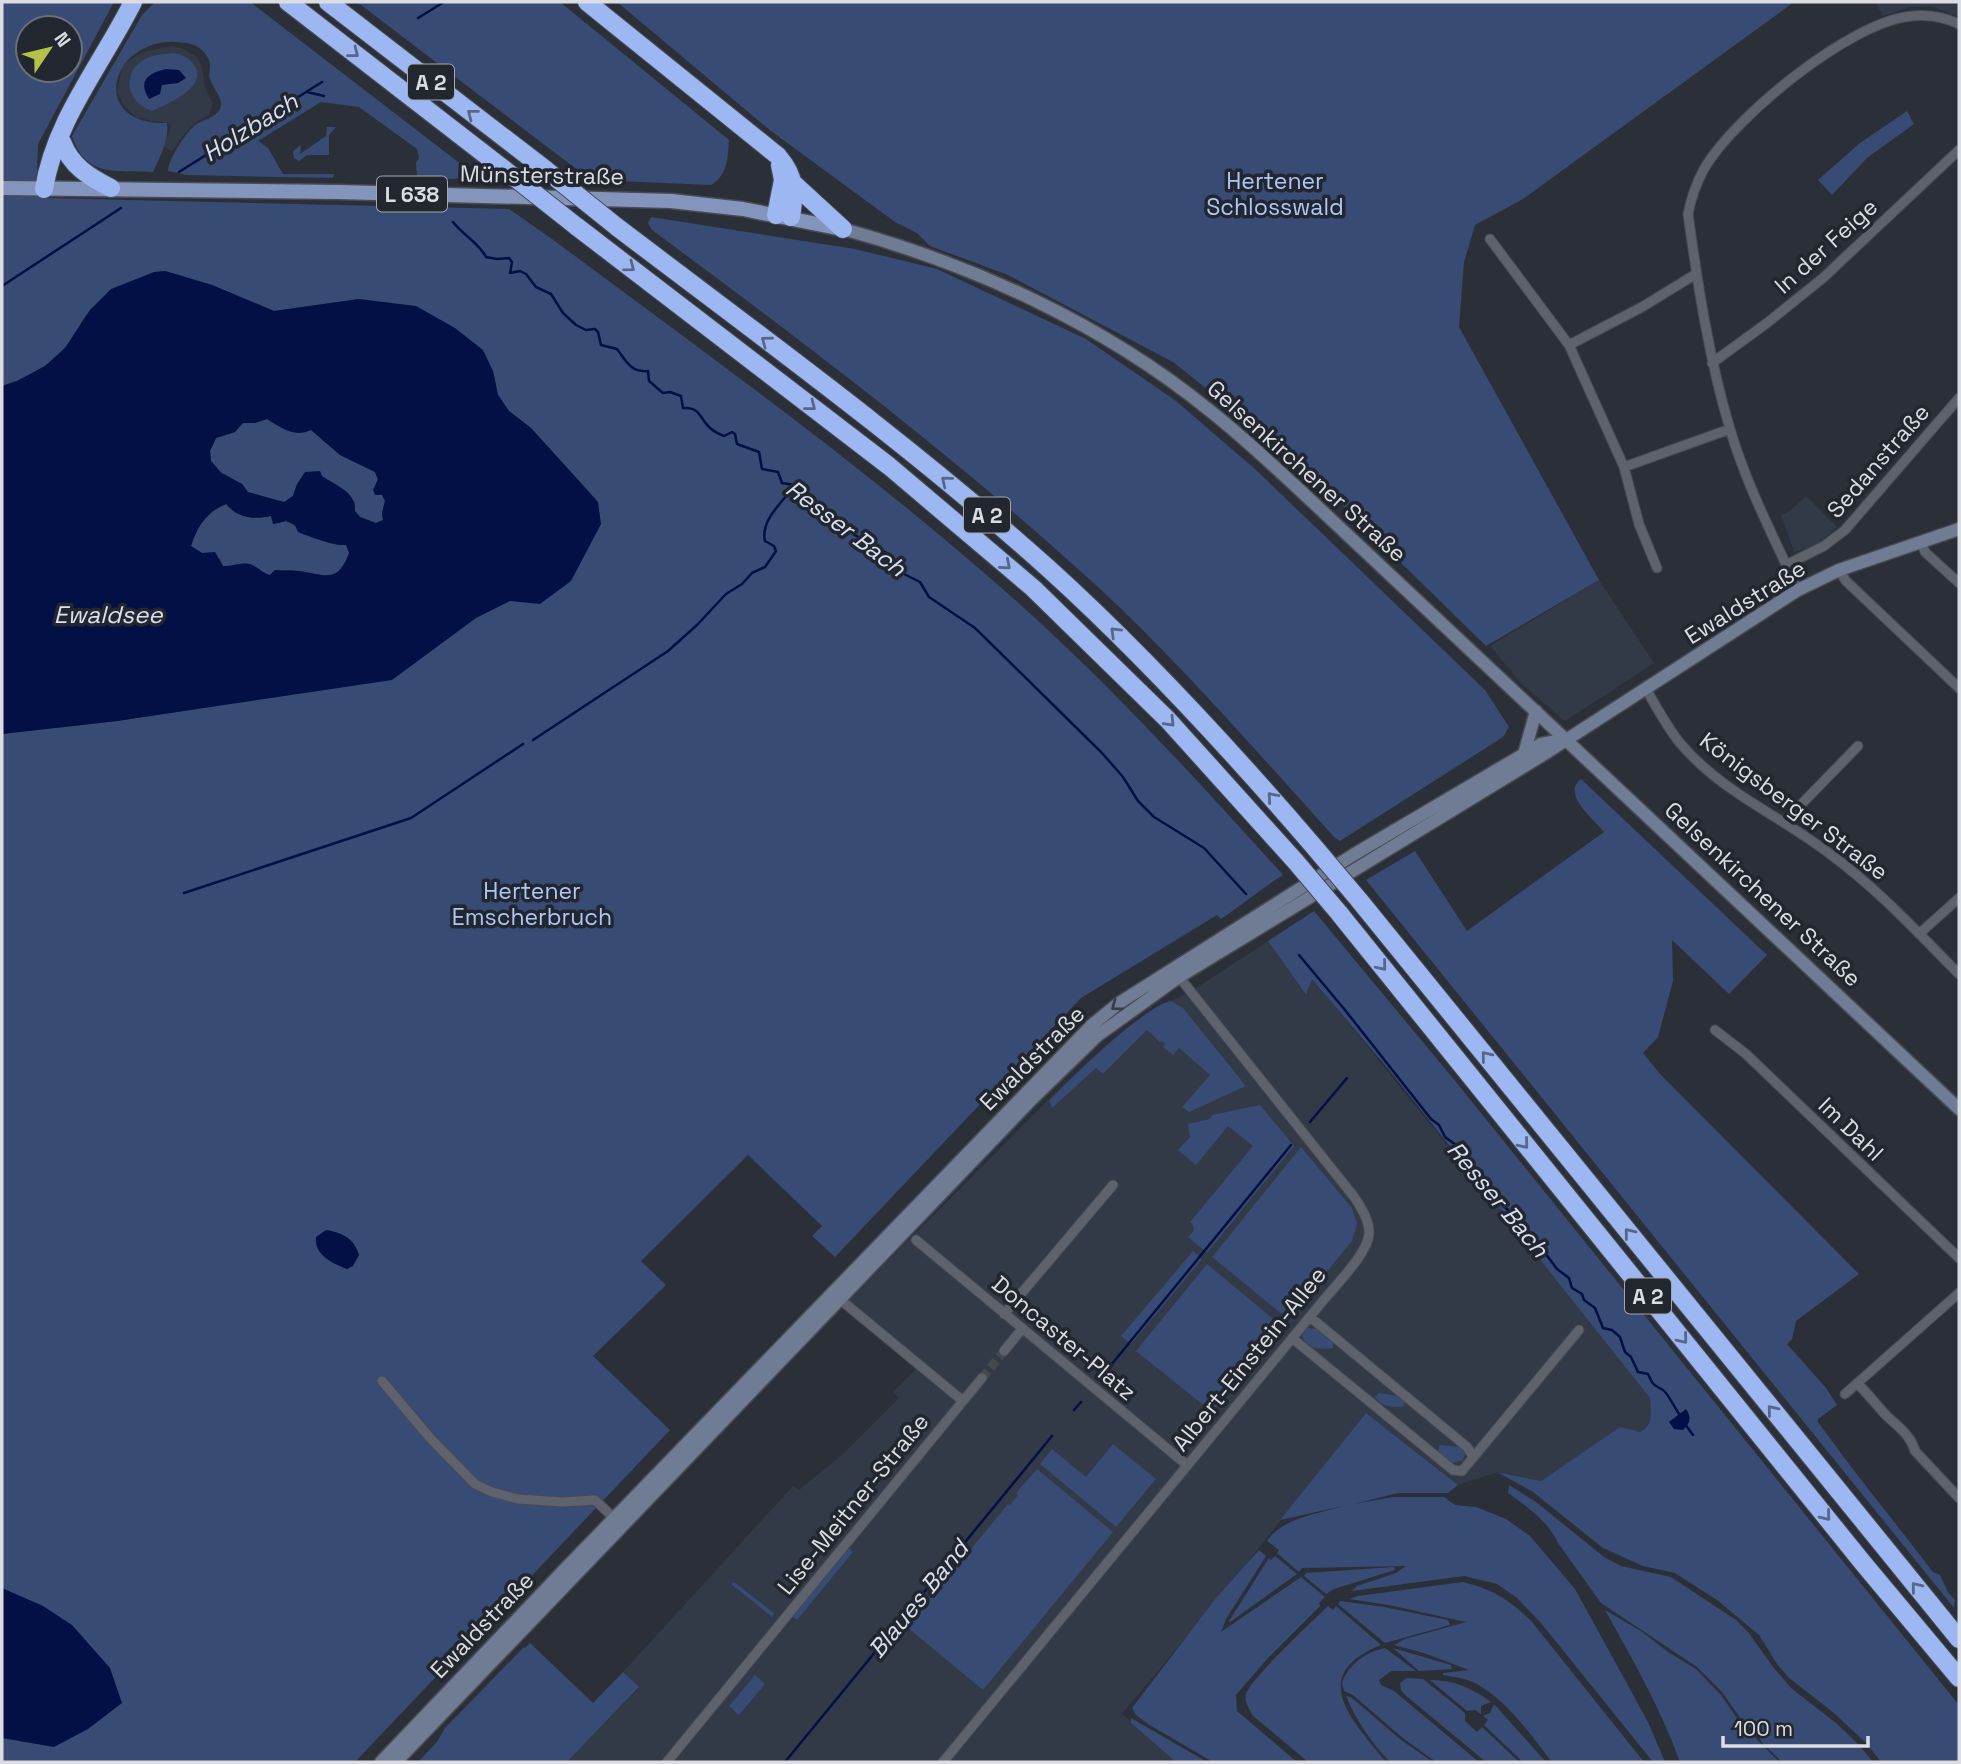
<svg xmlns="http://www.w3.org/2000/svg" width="1961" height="1764" viewBox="0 0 1961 1764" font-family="'Space Grotesk',sans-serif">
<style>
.built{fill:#323947}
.green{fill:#374b75;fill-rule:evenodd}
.water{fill:#031045;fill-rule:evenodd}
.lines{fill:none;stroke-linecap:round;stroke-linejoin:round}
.stream{stroke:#031045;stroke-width:2.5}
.street-tunnel{stroke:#454a52;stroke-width:9;stroke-dasharray:9 4.5;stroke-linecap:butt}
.street-casing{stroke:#484b52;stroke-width:11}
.secondary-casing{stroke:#484b52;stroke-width:15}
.primary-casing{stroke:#484b52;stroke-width:17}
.highway-casing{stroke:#484b52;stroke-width:20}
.street{stroke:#5d626c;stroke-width:9}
.secondary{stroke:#707c94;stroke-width:12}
.primary{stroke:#8395bc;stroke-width:14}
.highway{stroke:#9cb7f2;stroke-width:18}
.highway-bridge-casing{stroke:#484b52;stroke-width:20;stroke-linecap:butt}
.highway-bridge{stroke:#9cb7f2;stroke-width:18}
.oneway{stroke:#596786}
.oneway2{stroke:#363c48}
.labels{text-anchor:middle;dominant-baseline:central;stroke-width:7;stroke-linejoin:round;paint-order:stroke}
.shield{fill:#22262e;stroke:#a4a6ad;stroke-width:2}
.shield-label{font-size:21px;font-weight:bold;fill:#dbdde3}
.street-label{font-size:23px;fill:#dbdde3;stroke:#22262e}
.park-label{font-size:23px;fill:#aec7fb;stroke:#22262e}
.water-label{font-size:24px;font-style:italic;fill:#d8e0f2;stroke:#22262e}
</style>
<rect width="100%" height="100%" fill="#2b3038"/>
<path class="built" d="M 1875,2 L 1959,2 L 1959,17 L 1930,6 L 1911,7 L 1883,16 Z
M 172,46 L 181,48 L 196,56 L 202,66 L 205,88 L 213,104 L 209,115 L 196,122 L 188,129 L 172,151 L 163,146 L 171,127 L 168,123 L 151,121 L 136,117 L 125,107 L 117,92 L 122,67 L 131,59 L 147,51 Z
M 1806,496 L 1837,527 L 1818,544 L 1794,552 L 1781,515 L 1791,510 Z
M 1599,580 L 1654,663 L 1565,721 L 1523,685 L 1490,646 Z
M 1268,941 L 1305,994 L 1312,978 L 1634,1376 L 1650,1398 L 1652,1418 L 1648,1428 L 1640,1432 L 1619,1428 L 1541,1481 L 1498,1472 L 1458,1485 L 1366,1413 L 1236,1577 L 1122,1714 L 1179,1762 L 567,1762 L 639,1688 L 623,1672 L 793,1486 L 799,1490 L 845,1452 L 899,1398 L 893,1392 L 919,1366 L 845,1304 L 1064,1084 L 1109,1043 L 1160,1006 L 1190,992 Z"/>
<path class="green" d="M 2,2 L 114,2 L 38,144 L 37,168 L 44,198 L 509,209 L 552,239 C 700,349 851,457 990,578 C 1096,669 1190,772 1283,875 C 1261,889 1242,905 1221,919 L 1217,915 L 1081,998 L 835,1257 L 812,1236 L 822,1226 L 748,1155 L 641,1261 L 666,1285 L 593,1356 L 670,1430 L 355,1762 L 2,1762 L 2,734 L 117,721 L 260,699 L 591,494 L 531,428 L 509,411 L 498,395 L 493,371 L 359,299 L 274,311 L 212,285 L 165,271 C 137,277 109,289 90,311 C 80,321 75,336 66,347 C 50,366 25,379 2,386 ZM 28,28 L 70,28 L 70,70 L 28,70 Z
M 155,2 L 250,2 L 462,165 L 466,170 L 465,177 L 453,179 L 417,176 L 416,163 L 419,158 L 417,149 L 359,107 L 321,102 L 258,141 L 268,148 L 283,174 L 334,174 L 333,178 L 187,175 L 168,171 C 168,160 185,134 194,126 C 203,119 222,117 221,103 C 220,94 212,87 210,79 C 208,72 212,65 208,58 C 201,45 191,43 177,42 C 110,38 87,125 167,123 C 169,140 160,157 153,172 C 115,170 86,178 72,136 L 142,15 Z
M 357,2 L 560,2 L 729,140 C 728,158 727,176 711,185 L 596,180 L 588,178 Z
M 617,2 L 1794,2 L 1523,199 L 1475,225 L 1464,262 L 1459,327 L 1599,580 L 1486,646 L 1295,459 L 1173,362 L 1008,275 L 930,246 L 917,233 L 895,222 L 771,131 Z
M 174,53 C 184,55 192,59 196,69 C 205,88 166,105 152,111 C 126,103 120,71 147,58 C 156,54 165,54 174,53 Z
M 1907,111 L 1914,124 L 1867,158 L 1832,195 L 1818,180 L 1860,143 Z
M 327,127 L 336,127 L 329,135 L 329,155 L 307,155 L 299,161 L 294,158 L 293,151 L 301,145 L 300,154 L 326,136 Z
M 651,217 L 855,249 L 937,269 L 1086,339 L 1176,401 L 1255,469 L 1485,690 L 1509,727 L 1503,737 L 1340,841 L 1334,837 C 1257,752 1182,665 1098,587 C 957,458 805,343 652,230 L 648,223 Z
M 267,419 L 311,430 L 340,455 L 375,472 L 385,501 L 382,513 L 383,520 L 376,523 L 360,517 L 355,511 L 355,502 L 321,476 L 297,484 L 293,496 L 284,502 L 248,492 L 242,484 L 221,472 L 211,461 L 210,451 L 216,438 L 235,432 L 243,423 L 255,423 Z
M 227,504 L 251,517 L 271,516 L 274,524 L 286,521 C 294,524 299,530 306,534 C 314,539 338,546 346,545 L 350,553 C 337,585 325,574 298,571 C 290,570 283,571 275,570 L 270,575 C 262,573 261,570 254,566 C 244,560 233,567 223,566 L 220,559 L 202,553 L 191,546 C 197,527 207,511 227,504 Z
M 1581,779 L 1767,955 L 1729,994 L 1672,940 L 1673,981 L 1658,1037 L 1643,1053 L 1660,1074 L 1859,1274 L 1796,1321 L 1792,1339 L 1787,1344 L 1826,1388 L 1837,1405 L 1818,1419 L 1818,1422 C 1855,1474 1895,1522 1933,1572 L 1940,1575 L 1948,1592 L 1955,1600 L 1954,1608 L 1366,880 L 1415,851 L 1467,931 L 1604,832 C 1594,819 1561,794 1581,779 Z
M 1314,911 L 1456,1082 L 1959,1705 L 1959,1762 L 1881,1762 L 1867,1744 L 1834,1713 L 1789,1678 L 1777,1664 L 1759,1635 L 1717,1600 L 1675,1573 L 1643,1566 L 1603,1548 L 1533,1492 L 1497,1472 L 1541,1481 L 1620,1427 L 1640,1432 C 1655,1424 1650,1412 1650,1398 L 1394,1076 L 1312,979 L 1306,995 L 1268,941 Z
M 1171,1001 L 1183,1008 L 1246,1086 L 1189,1112 L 1182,1107 L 1210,1075 L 1179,1048 L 1173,1055 L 1163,1047 L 1165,1044 L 1162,1041 L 1160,1042 L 1147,1030 L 1103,1074 L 1096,1068 L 1052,1108 L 1049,1101 C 1070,1079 1144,1006 1171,1001 Z
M 1260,1105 L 1294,1146 L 1207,1253 L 1188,1237 L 1194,1231 L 1193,1225 L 1190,1222 L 1253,1146 L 1228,1126 L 1196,1165 L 1178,1150 L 1190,1137 L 1188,1124 L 1210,1119 L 1212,1115 Z
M 1027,1110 L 1030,1112 L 885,1263 L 871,1274 Z
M 1301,1147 L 1352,1208 L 1357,1224 L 1352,1241 L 1288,1319 L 1212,1257 Z
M 1193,1251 L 1202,1259 L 1131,1344 L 1121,1336 Z
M 1207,1264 L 1283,1327 L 1212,1412 L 1136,1351 Z
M 1307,1328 L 1317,1329 L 1333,1343 L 1333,1348 C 1321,1350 1307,1349 1302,1336 Z
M 1379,1393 L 1398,1396 L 1404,1401 L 1404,1406 C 1395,1409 1380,1406 1375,1397 Z
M 1366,1413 L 1458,1485 L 1448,1493 L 1398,1493 L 1354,1504 L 1393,1497 L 1444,1497 L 1455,1505 L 1476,1507 L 1506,1519 L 1530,1536 L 1575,1589 L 1648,1722 L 1665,1762 L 1653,1762 L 1541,1623 L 1517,1598 L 1497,1584 L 1464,1576 L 1352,1591 L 1357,1586 L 1396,1573 L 1406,1566 L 1302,1568 L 1299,1572 L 1277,1553 L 1279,1550 L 1267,1541 C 1282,1518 1318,1514 1343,1506 L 1280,1520 Z
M 1113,1444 L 1156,1479 L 1116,1527 L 1040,1464 L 1052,1449 L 1086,1477 Z
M 1440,1445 L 1460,1447 L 1465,1453 L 1463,1460 L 1452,1463 L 1438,1451 Z
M 1037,1469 L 1113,1532 L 983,1690 L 907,1627 L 1008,1504 L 1010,1505 L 1018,1495 L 1016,1493 Z
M 1509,1485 L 1536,1502 L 1604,1557 L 1621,1566 L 1671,1577 L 1736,1620 L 1748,1632 L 1773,1667 L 1791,1688 L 1836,1723 L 1858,1744 L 1873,1762 L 1782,1762 L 1762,1743 L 1758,1734 L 1741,1719 L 1722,1692 L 1697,1667 L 1601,1603 L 1558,1543 C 1548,1521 1527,1507 1508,1493 Z
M 848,1547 L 853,1552 L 797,1620 L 792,1616 Z
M 1259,1550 L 1266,1556 L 1226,1619 L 1221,1632 L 1301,1577 L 1325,1597 L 1319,1603 L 1320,1606 L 1269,1657 L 1236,1695 L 1237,1711 L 1297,1762 L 1213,1762 L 1148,1724 L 1136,1715 L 1132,1708 L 1216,1598 Z
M 1275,1556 L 1297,1574 L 1230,1622 L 1229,1621 L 1269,1558 L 1271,1560 Z
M 1394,1567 L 1395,1570 L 1334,1589 L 1326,1594 L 1304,1576 L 1306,1573 Z
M 734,1582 L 774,1613 L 772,1617 L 731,1584 Z
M 1463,1582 C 1496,1591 1507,1598 1532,1622 L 1644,1762 L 1552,1762 C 1531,1735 1507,1700 1475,1683 C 1465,1678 1454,1677 1443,1675 L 1443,1673 L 1469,1670 L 1424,1653 L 1394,1645 L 1405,1639 L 1466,1622 L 1389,1605 L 1349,1599 L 1358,1596 Z
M 1340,1601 L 1384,1607 L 1448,1620 L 1450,1625 L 1385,1643 L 1338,1604 Z
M 1328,1606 L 1333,1610 L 1336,1606 L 1381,1645 C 1307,1675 1351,1719 1386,1762 L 1308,1762 L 1252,1715 C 1249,1708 1244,1701 1246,1694 C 1250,1679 1314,1620 1328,1606 Z
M 1605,1610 L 1641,1631 L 1668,1652 L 1696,1669 L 1721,1695 L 1739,1721 L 1779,1762 L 1680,1762 C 1661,1709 1633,1660 1605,1610 Z
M 530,1643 L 593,1703 L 623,1672 L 639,1687 L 567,1762 L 418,1762 L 437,1742 L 445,1728 L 524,1647 L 525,1648 Z
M 1385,1648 L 1416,1671 L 1391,1671 L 1379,1680 L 1381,1685 L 1394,1691 L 1479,1762 L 1436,1762 L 1404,1739 L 1353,1695 L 1344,1691 L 1342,1682 C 1350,1663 1366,1652 1385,1648 Z
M 1393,1648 L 1451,1665 L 1452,1669 L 1419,1671 Z
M 755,1675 L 765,1684 L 739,1715 L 729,1706 Z
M 1407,1678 L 1423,1679 L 1465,1713 L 1465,1721 L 1477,1732 L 1482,1727 L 1519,1762 L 1486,1762 L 1405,1695 L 1401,1690 L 1400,1683 Z
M 1430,1680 C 1454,1680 1472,1688 1491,1702 L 1481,1706 L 1481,1714 L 1475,1710 L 1467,1711 Z
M 1346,1696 L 1351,1697 L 1401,1740 L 1433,1762 L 1390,1762 C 1372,1743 1356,1721 1346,1696 Z
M 1494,1704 L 1546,1762 L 1523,1762 L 1484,1725 L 1488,1720 L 1483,1716 L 1490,1713 Z
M 1131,1718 L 1207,1762 L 1176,1762 L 1131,1723 Z"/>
<path class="water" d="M 166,69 L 179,70 L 186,78 L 178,83 L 162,85 L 160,94 L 149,99 C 137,80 149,73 166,69 Z
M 165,271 L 212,285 L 274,311 L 359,299 L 416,306 L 455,328 L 483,350 L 493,371 L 498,395 L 509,411 L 531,428 L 598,502 L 601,524 L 571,581 L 540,604 L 510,601 L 476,618 L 392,680 L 117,721 L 2,734 L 2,386 L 17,381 L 45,366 L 65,348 L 90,310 L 111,289 L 154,272 ZM 267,419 C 281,428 295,438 311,430 L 340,455 L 375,472 L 378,479 L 373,490 L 375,495 L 382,495 L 385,501 L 382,513 L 383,520 L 376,523 L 360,517 L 355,511 C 356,491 336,486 322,476 L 320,471 L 305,472 L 297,484 L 293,496 L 284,502 L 248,492 L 242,484 L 221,473 L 211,461 L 210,451 L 216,438 L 235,432 L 243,423 L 255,423 ZM 226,504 C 237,518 255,520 271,516 L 273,524 L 286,521 L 295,525 L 298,532 C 311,537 333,546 346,545 L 349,553 C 337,585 325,574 298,571 C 290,570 283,571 275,570 L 270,575 C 262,573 261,569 254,566 C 244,560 233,567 223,566 L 215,552 L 202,553 L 191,546 C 197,527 207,511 226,504 Z
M 326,1230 C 343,1233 354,1238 359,1255 L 353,1266 L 347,1269 C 332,1263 314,1255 316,1237 Z
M 1686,1409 C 1692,1418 1690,1423 1683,1430 L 1674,1429 L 1669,1422 Z
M 2,1588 L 43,1606 L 72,1625 L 110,1668 L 122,1703 L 88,1729 L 54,1747 L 2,1738 Z"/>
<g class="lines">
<path class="stream" d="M 418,18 L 444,2
M 307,92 L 324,96
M 179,172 L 322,82
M 453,222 C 463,235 479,243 486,257 L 497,259 L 509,258 L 512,262 L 510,273 L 520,271 L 526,274 L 536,287 L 551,294 L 563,313 L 576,325 L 586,330 L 595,329 L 598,332 L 601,345 L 617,349 C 626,361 631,373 648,371 L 649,381 L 663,393 L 670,392 L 681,396 L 683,408 C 700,407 699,417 709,427 C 713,431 719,434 724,436 L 732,432 L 735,434 L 737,444 L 759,452 L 762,469 L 778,472 L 782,483 L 795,485 L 853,534 L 885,552 L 900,572 L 920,582 L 929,597 L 975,628 L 1102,753 L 1123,777 L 1138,801 L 1154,817 L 1204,848 L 1246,894
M 2,286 L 121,208
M 533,740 L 668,651 L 697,625 L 726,594 L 742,584 L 752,573 L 765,567 L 776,551 L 774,546 L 765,541 C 760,520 783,502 794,486
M 184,893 L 411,818 L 523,744
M 1299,955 L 1345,1010 L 1431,1119 L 1439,1125 L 1445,1137 L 1456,1145 L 1464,1159 L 1475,1167 L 1477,1174 L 1485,1180 L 1488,1188 L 1496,1193 L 1504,1206 L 1528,1230 L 1557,1269 L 1569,1278 L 1572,1288 L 1582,1294 L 1584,1300 L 1595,1308 L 1603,1328 L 1612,1330 L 1620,1337 L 1625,1352 L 1631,1357 L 1638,1372 L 1648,1374 C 1654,1387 1653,1384 1663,1390 C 1668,1393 1675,1409 1680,1415
M 1310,1122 L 1347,1078
M 1107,1370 L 1291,1145
M 1074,1410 L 1081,1402
M 1685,1424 L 1693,1435
M 785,1762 L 1052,1436"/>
<path class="street-tunnel" d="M 982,1378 L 1004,1351"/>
<g class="street-casing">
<path id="street" d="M 1490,239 L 1569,345 L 1624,467 L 1639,524 L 1657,568
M 1569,345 L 1642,307 L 1696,274
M 1712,363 L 1767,323 L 1823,278 L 1959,150
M 1624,467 L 1730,429
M 1921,542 L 1925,552 L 1959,583
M 1786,565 L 1824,546 L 1845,530 L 1959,398
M 1839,570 L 1846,581 L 1959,688
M 1798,590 C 1774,538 1746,484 1730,429 C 1709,359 1698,286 1688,214 C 1691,198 1696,184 1704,169 C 1734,117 1851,21 1912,16 C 1929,14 1944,17 1959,24
M 1646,689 C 1657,708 1667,727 1680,743 C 1721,792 1781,816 1830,854 C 1878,889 1917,932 1959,974
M 1784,822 L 1858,746
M 1919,934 L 1959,898
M 1715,1030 L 1746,1054 L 1959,1258
M 916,1240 L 1187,1465
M 1004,1314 L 1113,1185
M 1310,1317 L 1467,1447 L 1473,1456
M 1292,1338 L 1453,1470 L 1462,1471 L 1579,1330
M 1004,1351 L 1022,1329
M 382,1381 L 431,1439 L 475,1484 L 492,1492 L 518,1499 L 562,1502 L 595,1500 L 618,1522
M 1858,1384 C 1867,1393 1875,1403 1884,1413 C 1896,1426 1910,1433 1915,1451 L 1959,1498
M 1845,1394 L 1959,1293
M 963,1401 L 982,1378
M 667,1762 L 963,1401 L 836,1296
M 943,1762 L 1322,1302 C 1335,1286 1368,1253 1369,1234 C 1370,1221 1361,1208 1355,1198 L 1176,973"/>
</g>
<g class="secondary-casing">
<path id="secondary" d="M 843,229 C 974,265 1103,324 1209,410 C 1242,436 1273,465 1304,494 L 1959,1109
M 1524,754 L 1536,711
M 381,1762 L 566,1568 L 1092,1025 L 1119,1003 L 1353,855 L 1541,744 L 1563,740
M 396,1762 L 1030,1101 L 1097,1036 L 1179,977 L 1546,753 L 1798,590 L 1839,570 L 1959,529"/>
</g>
<g class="primary-casing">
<path id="primary" d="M 2,188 L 339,192 L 671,201 L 743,209 L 842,229"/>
</g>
<g class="highway-casing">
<path id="highway" d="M 288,2 L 505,170
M 328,2 L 546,170
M 587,2 L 778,156 C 796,177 795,192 791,217
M 62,142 C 71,166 89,177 111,188
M 794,184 L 843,229
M 44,189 C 55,120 102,64 133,2
M 776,215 L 783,180 L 780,165
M 576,226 L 889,466 L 1033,588 L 1168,720 L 1296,862
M 617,227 C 763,338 912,446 1049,569 C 1145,656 1232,751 1316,849
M 1359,900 L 1959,1639
M 1339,913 L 1863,1563 L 1959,1678"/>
</g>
<use href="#street" class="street"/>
<use href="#secondary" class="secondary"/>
<use href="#primary" class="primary"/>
<use href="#highway" class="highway"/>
<g class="highway-bridge-casing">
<path id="highway-bridge" d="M 505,170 L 576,226
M 546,170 L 617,227
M 1316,849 L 1359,900
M 1296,862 L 1339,913"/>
</g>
<use href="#highway-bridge" class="highway-bridge"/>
</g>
<defs><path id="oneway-chevron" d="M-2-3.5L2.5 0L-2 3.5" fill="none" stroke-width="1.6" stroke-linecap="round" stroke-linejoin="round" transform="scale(1.75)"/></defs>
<g class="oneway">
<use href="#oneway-chevron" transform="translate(354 53) rotate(38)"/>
<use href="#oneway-chevron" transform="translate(472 114) rotate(-142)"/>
<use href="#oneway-chevron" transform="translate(630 267) rotate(37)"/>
<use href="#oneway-chevron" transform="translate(766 341) rotate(-143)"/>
<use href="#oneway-chevron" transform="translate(811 406) rotate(38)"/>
<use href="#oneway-chevron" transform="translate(946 481) rotate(-141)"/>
<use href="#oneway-chevron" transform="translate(1006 565) rotate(41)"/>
<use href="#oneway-chevron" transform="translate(1115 632) rotate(-136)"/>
<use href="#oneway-chevron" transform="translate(1170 722) rotate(46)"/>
<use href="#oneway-chevron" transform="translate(1272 797) rotate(-131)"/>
<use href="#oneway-chevron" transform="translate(1382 966) rotate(51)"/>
<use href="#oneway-chevron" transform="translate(1486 1056) rotate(-129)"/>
<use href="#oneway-chevron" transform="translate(1524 1144) rotate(51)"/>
<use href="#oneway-chevron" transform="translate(1629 1233) rotate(-129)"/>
<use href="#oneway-chevron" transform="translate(1683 1339) rotate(51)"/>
<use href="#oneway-chevron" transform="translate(1772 1410) rotate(-129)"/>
<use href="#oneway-chevron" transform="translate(1826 1516) rotate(51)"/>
<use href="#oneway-chevron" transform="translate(1916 1587) rotate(-129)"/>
</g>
<use class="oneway2" href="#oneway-chevron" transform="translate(1116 1006) rotate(143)"/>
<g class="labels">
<g class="shield">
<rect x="408" y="64.5" width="46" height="35" rx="5"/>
<rect x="377" y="176.5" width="70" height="35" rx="5"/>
<rect x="964" y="497.5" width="46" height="35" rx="5"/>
<rect x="1625" y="1278.5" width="46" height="35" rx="5"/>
</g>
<g class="shield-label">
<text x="431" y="82">A 2</text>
<text x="412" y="194">L 638</text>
<text x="987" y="515">A 2</text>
<text x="1648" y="1296">A 2</text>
</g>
<g class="street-label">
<text transform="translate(542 175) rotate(1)">Münsterstraße</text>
<text transform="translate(1826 246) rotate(-42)">In der Feige</text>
<text transform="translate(1878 461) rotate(-49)">Sedanstraße</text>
<text transform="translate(1307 471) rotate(42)">Gelsenkirchener Straße</text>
<text transform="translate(1745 602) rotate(-32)">Ewaldstraße</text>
<text transform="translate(1794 806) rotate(37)">Königsberger Straße</text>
<text transform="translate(1763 894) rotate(43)">Gelsenkirchener Straße</text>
<text transform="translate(1032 1058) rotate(-45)">Ewaldstraße</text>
<text transform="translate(1851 1129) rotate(44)">Im Dahl</text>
<text transform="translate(1064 1338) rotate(40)">Doncaster-Platz</text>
<text transform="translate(1249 1359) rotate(-51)">Albert-Einstein-Allee</text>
<text transform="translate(853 1504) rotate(-51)">Lise-Meitner-Straße</text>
<text transform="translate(482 1625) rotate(-46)">Ewaldstraße</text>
</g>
<g class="park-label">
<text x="1275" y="181">Hertener<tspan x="1275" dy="26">Schlosswald</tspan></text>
<text x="532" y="891">Hertener<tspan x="532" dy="26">Emscherbruch</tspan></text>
</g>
<g class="water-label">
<text transform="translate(250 127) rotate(-32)">Holzbach</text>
<text transform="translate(846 528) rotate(37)">Resser Bach</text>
<text x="108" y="614">Ewaldsee</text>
<text transform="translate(1498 1199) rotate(50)">Resser Bach</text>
<text transform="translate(918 1599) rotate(-51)">Blaues Band</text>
</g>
</g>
<rect width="1961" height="1764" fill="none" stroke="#dbdde3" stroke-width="7"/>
<g transform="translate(49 49) rotate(55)"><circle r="33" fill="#22262e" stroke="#6c6f76" stroke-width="2"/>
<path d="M0-5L12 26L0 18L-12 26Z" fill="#b5c249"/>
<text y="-10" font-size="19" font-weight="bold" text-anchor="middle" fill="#dbdde3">N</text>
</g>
<path d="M1723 1736v10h145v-10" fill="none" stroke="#dbdde3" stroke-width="3.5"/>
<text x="1734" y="1736" font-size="21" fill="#dbdde3" stroke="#22262e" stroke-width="5" paint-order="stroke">100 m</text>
</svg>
